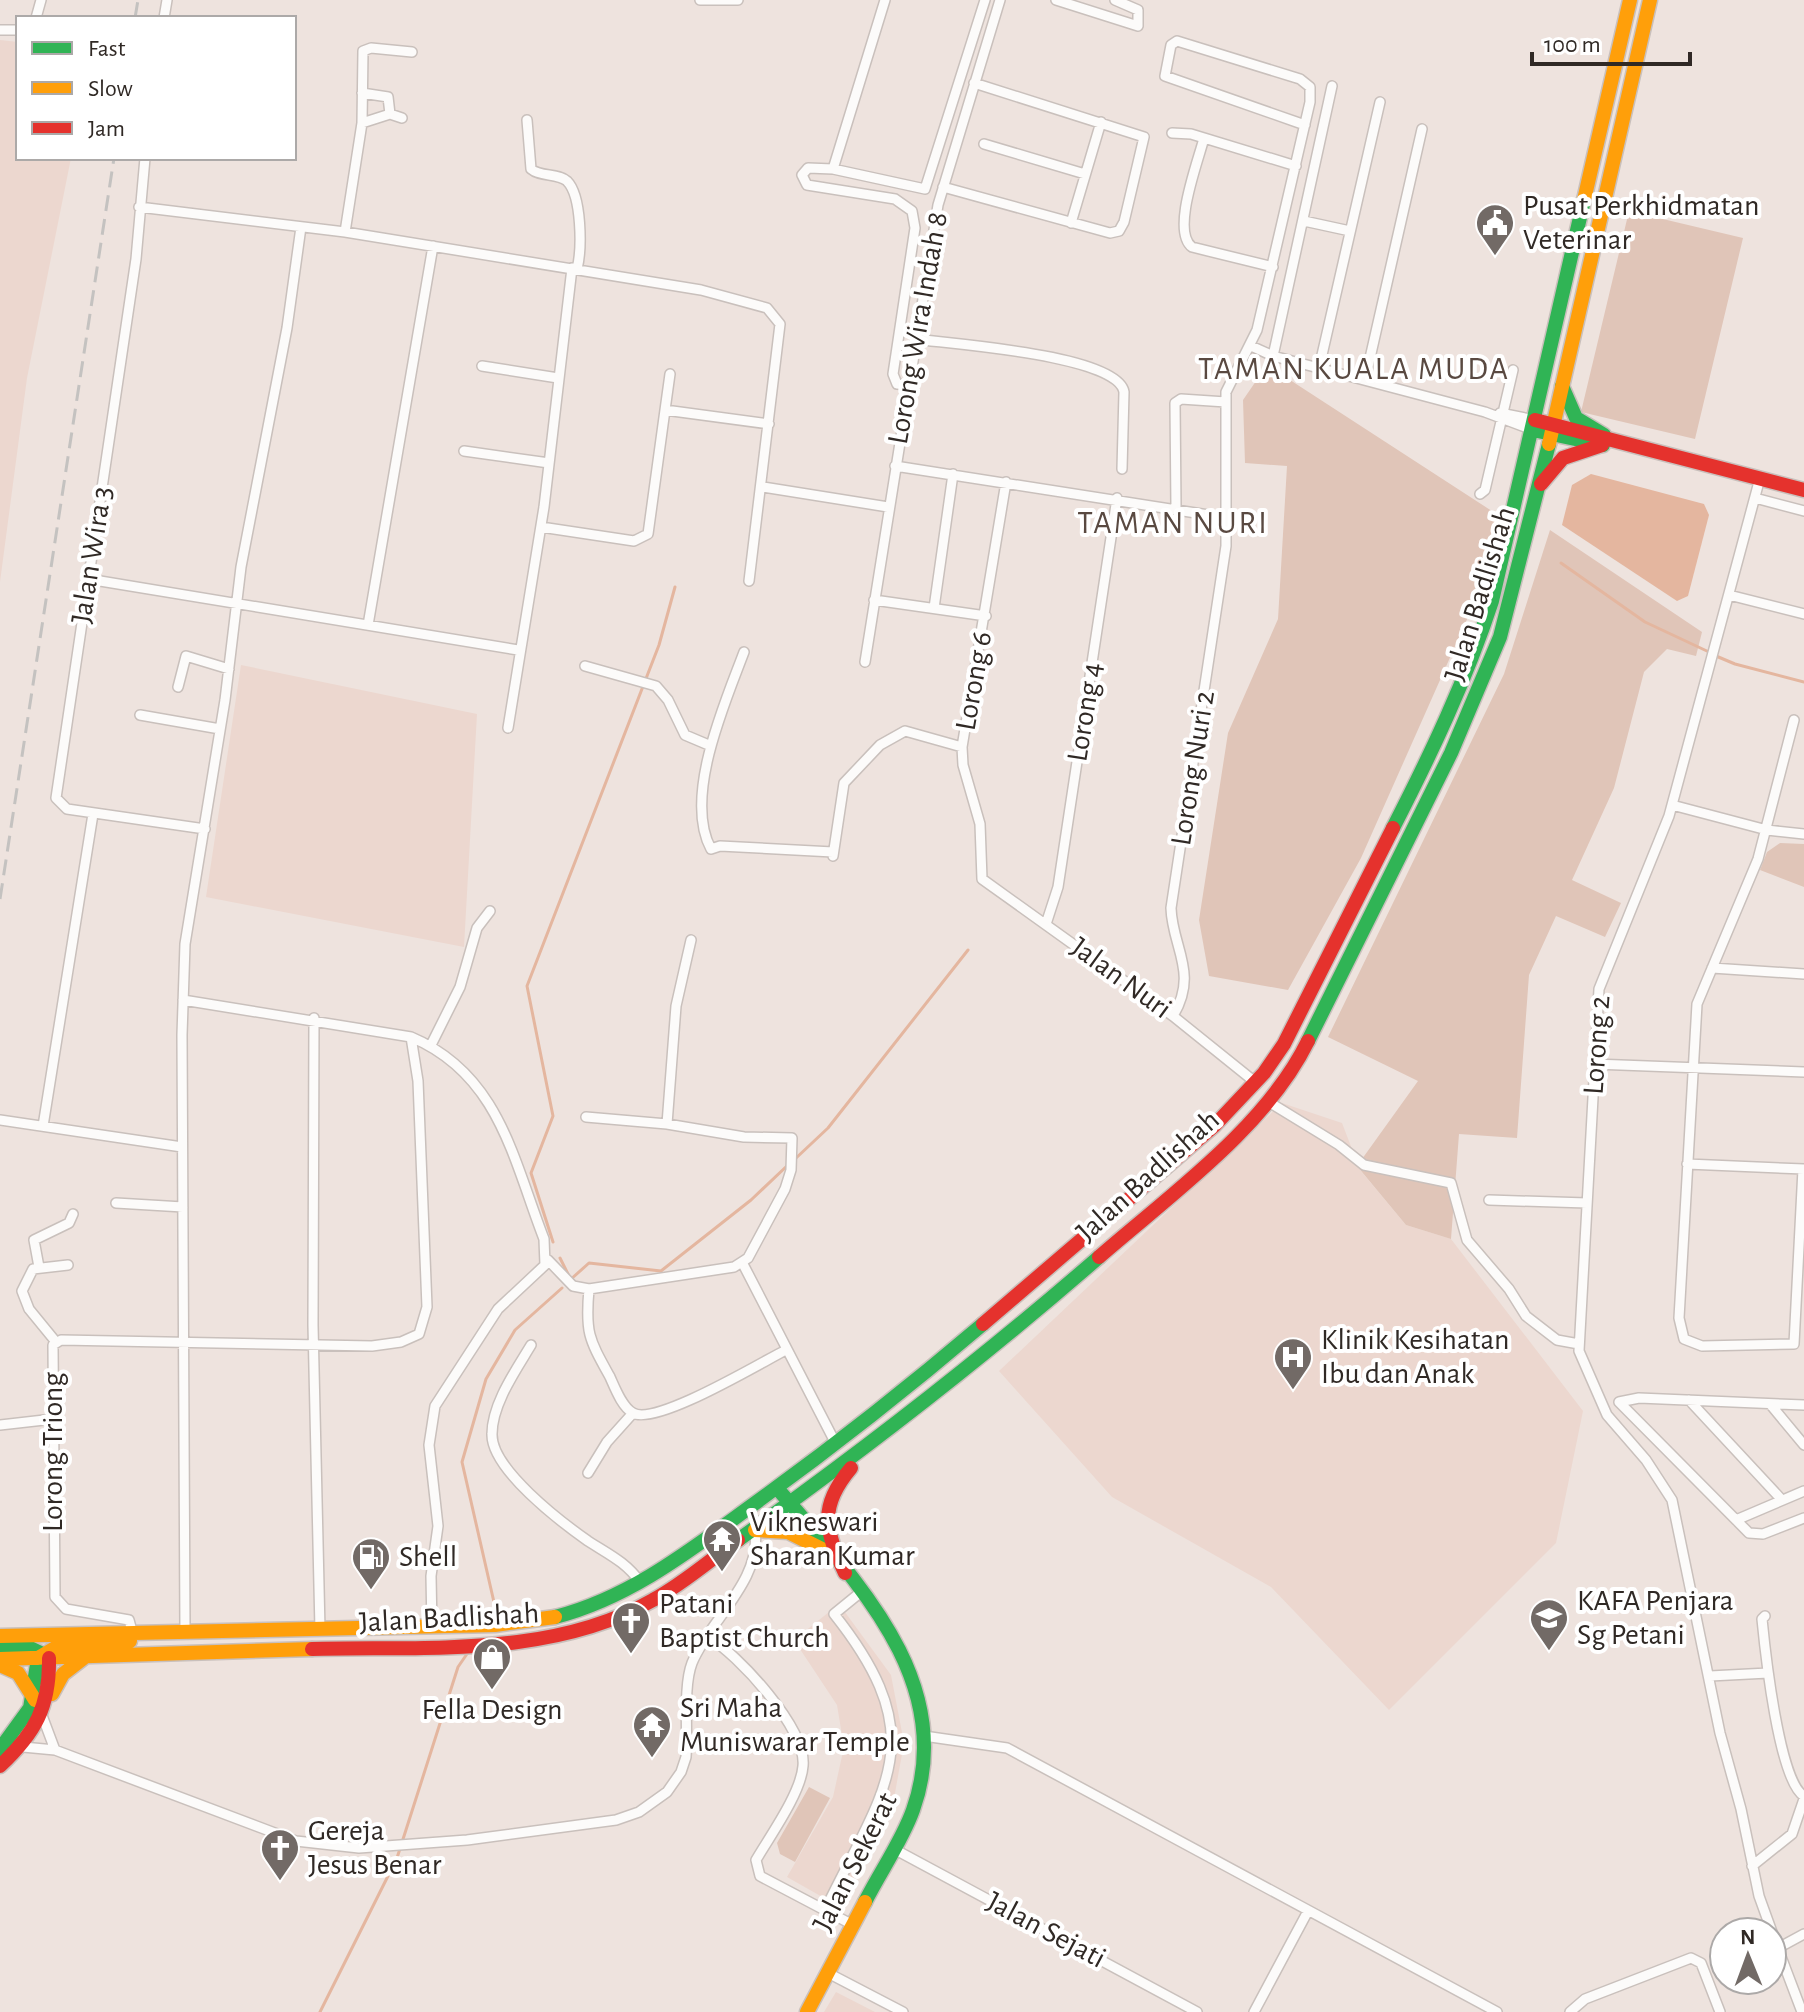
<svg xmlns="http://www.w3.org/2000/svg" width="1804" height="2012" viewBox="0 0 1804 2012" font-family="'Alegreya Sans',sans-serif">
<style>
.built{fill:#ecd7cf}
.green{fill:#e0c5b8}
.water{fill:#e4b69f}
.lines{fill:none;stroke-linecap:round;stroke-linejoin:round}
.stream{stroke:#e4b69f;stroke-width:3}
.street-casing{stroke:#c9c0bc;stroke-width:12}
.fast-casing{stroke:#c9c0bc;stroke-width:17}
.slow-casing{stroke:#c9c0bc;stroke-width:17}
.jam-casing{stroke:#c9c0bc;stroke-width:17}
.street{stroke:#fcfbfa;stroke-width:9}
.fast{stroke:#30b455;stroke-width:14}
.slow{stroke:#ff9f0a;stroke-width:14}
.jam{stroke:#e5322d;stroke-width:14}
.rail{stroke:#c4c2c0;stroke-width:3;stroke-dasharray:16 8;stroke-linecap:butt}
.labels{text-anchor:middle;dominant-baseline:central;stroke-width:8;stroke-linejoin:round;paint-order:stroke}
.poi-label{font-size:30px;fill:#302925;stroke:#fff;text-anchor:start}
.street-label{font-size:30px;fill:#302925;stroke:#fff}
.neighbourhood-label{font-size:32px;letter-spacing:2px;fill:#594941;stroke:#fff}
</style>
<rect width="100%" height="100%" fill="#eee3de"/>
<path class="built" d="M 0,40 L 18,42 L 18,158 L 71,158 L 27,378 L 0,582 Z
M 241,665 L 477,714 L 464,947 L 206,897 Z
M 1282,1103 L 1342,1123 L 1360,1170 L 1406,1225 L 1451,1239 L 1583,1411 L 1556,1543 L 1389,1710 L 1271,1587 L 1112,1497 L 999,1371 Z
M 839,1604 L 891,1675 L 904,1743 L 893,1804 L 840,1907 L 787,1877 L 833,1797 L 844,1747 L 837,1705 L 794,1640 Z
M 836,1992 L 875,2012 L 824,2012 Z"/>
<path class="green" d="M 1629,211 L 1743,238 L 1695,439 L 1581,412 Z
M 1267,365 L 1498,515 L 1468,617 L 1361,858 L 1288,990 L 1209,976 L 1199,920 L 1228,733 L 1278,619 L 1287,466 L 1245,463 L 1243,400 Z
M 1550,530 L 1702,632 L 1696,656 L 1667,649 L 1644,672 L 1614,788 L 1572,880 L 1621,903 L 1605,937 L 1556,916 L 1529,975 L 1517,1138 L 1459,1134 L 1451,1239 L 1406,1225 L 1357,1166 L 1418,1081 L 1328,1037 L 1504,674 Z
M 1780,843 L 1804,844 L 1804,887 L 1760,870 L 1767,852 Z
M 809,1787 L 830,1798 L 795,1862 L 780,1854 L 777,1843 Z"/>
<path class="water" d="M 1591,474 L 1704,504 L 1709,515 L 1688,596 L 1677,601 L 1562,525 L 1572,485 Z"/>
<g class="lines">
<path class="stream" d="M 1561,563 L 1645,622 L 1709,652
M 1716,656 L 1735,664 L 1804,682
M 795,1159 L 828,1128 L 968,950
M 553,1242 L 531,1173 L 553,1116 L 527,986 L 659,645 L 675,587
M 560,1258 L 569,1276
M 570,1280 L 589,1263 L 661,1271 L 751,1200 L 789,1164
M 489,1621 L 496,1611 L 462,1462 L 486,1379 L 515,1330 L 562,1288
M 320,2012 L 397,1858 L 458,1667 L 469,1651"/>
<g class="street-casing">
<path id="street" d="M 700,0 L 738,0
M 1056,0 L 1138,26 L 1138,10 L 1115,0
M 36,18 L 41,0
M 164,18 L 167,0
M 0,30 L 18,30
M 362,93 L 388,97 L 390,114
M 527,120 L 531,169 C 540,177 558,173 567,181 C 582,196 582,249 577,269
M 362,123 L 390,114 L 402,118
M 1172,133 L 1191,134 L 1296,166
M 1204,138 C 1198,162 1171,231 1192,247 L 1273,267
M 984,144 L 1085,174
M 145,158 L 136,259 L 56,798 L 67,809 L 205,829
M 833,169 L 885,0
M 943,187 L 1110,233 L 1119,231 L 1124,222 L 1144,137 L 974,83
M 139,207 L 345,232 L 701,290 L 767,308 L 780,324 L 749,581
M 1304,221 L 1350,231
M 1071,223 L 1101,122
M 345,232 L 362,123 L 363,51 L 371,48 L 412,52
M 915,339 C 951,344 1118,355 1124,392 L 1122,469
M 1251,346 L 1273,356 L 1485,412 L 1533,430
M 1273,356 L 1332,86
M 482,366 L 558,378
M 1319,368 L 1380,102
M 1365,380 L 1422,129
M 908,385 L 897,384 L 893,374 L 915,228 L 912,211 L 895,199 L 807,185 L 802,175 L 808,168 L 833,169 L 925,189 L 985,0
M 665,410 L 670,374
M 1500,413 L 1535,420
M 464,451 L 549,463
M 895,466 L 1228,518
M 1760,478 L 1669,816 L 1599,989 L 1579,1351 L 1607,1415 L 1646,1460 L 1672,1500 L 1720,1733 L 1741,1809 L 1759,1896 L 1772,1932
M 1006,482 L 962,747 L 963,765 L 980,824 L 982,879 L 1173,1016 L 1255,1082
M 763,487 L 888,507
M 1480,494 L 1485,490 L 1513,370
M 1755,498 L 1804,511
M 1176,508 L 1175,403 L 1181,399 L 1226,402
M 541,527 L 634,541 L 648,534 L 665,410 L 769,424
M 88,579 L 518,650
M 1729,595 L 1804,614
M 874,600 L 986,616
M 934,608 L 953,474
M 368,625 L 433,246
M 744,652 C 725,703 683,797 711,849 L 720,846 L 833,852
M 865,662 L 938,205 L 1000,0
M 585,666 L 656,686 L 668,700 L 685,735 L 711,746
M 178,687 L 186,656 L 229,669
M 140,715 L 220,729
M 1794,720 L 1758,859 L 1697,1004 L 1679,1318 L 1684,1339 L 1702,1346 L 1794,1344 L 1803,1169
M 508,728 L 544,507 L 572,268
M 1672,805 L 1767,830 L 1804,834
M 833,856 L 844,783 L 880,745 L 905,731 L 962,747
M 1046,924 L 1058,887 L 1117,498
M 1712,968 L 1804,974
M 183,1000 L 411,1037 C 499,1074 513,1159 544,1239 L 545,1265 L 498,1309 L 435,1406 L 429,1445 L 438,1526 L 431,1576 L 432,1628
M 1173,1016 C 1199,973 1172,947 1171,908 L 1226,546 L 1226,392 L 1257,330 L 1310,102 L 1310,87 L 1300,79 L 1177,41 L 1171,45 L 1165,76 L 1305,125
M 314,1018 L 313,1325 L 320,1630
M 431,1045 L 460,987 L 477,928 L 490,911
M 1594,1064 L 1804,1072
M 1269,1102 L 1339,1145 L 1364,1165 L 1451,1183 L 1467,1240 L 1509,1289 L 1526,1316 L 1557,1340 L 1579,1344
M 0,1120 L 182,1147
M 667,1124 L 676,1006 L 691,940
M 43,1126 L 93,814
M 1687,1164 L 1804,1169
M 1489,1200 L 1587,1203
M 116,1203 L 183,1207
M 548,1260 L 573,1286 L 589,1289 L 734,1267 L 748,1258 L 785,1189 L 791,1170 L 792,1138 L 744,1137 L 667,1124 L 586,1117
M 743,1264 L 836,1444
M 39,1267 L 34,1240 L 69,1223 L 73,1214
M 589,1289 C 585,1333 589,1339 610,1377 C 615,1388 622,1407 633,1413 C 656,1426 760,1363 786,1350
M 56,1342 L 29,1309 L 22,1291 L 33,1269 L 68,1265
M 531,1345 C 516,1370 492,1404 492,1434 C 491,1469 561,1522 588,1541 C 608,1554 626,1562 640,1582
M 1689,1400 L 1782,1500
M 1770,1404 L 1804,1445
M 1804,1405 L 1639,1398 L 1619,1402 L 1749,1533 L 1763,1534 L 1804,1518
M 0,1425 L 53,1419
M 588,1473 L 607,1442 L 633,1413
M 1736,1520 L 1804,1491
M 1765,1616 L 1762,1619 C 1765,1650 1779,1782 1804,1796
M 132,1631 L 129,1620 L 66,1609 L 55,1597 L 53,1345 L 61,1340 L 372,1346 L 401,1342 L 419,1334 L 427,1307 L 418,1081 L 411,1037
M 185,1631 L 182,1035 L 185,944 L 225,700 L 241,567 L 287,328 L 301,227
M 707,1636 C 738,1654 807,1729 803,1766 C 801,1793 770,1836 756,1860 L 760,1876 L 853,1925
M 1710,1676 L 1768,1673
M 43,1718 L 55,1750
M 924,1736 L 1007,1748 L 1497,2012
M 23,1747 L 55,1750 L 296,1841 L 359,1848 L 467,1840 L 616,1820 L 639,1812 L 667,1792 L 681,1772 L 686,1757 C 688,1731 683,1686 692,1663 C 710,1619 762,1581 755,1530
M 894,1849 L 1197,2012
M 1752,1866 L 1792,1834 L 1804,1799
M 825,1910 C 885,1786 934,1740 834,1614 L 861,1592
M 1772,1933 L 1802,2012
M 1778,1948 L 1804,1934
M 828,1973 L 903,2012
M 1254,2012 L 1308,1911
M 1570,2012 L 1585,1999 L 1691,1958 L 1701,1963 L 1720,2012"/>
</g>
<g class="fast-casing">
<path id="fast" d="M 1562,386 L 1576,418 L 1604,435
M 1533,430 L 1603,445
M 1393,828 C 1431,754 1466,680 1492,601 L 1584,200
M 1308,1041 L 1451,753 L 1500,637 L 1549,444
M 777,1488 C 853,1578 959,1681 913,1810 C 902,1841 880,1872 865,1902
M 738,1540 C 863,1451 983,1358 1099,1257
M 555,1617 C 630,1598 692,1549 754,1504 C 833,1447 909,1387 983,1324
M 0,1646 L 26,1646 L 49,1657
M 0,1749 L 30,1708 L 38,1658"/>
</g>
<g class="slow-casing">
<path id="slow" d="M 1584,200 L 1630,0
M 1549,444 L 1650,0
M 755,1530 L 788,1532 L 828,1552
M 0,1636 L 495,1625 L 555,1617
M 38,1658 L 60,1645 L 130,1641
M 0,1659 L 312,1649
M 0,1665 L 18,1673 L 35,1700
M 52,1694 L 63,1674 L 85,1657
M 807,2012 L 865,1902"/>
</g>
<g class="jam-casing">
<path id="jam" d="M 1535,420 L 1804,490
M 1541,484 L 1563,458 L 1602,445
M 1099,1257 C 1170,1195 1266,1127 1308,1041
M 983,1324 L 1214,1126 L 1264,1073 L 1284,1044 L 1393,828
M 845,1573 C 825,1530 818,1507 851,1468
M 312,1649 C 426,1646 551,1658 653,1600 C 683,1584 710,1560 738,1540
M 0,1766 C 35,1733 50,1707 49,1658"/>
</g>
<use href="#street" class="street"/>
<use href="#fast" class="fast"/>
<use href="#slow" class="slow"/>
<use href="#jam" class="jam"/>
<path class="rail" d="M 135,18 L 138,0
M 0,899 L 114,158"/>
</g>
<defs>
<g id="civic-pin" transform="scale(2)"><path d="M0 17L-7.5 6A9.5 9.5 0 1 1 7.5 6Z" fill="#726a66" stroke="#fff"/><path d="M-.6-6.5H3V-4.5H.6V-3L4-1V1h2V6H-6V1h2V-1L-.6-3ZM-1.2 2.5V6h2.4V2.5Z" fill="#fff"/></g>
<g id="hospital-pin" transform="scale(2)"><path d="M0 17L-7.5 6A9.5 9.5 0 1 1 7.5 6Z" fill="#726a66" stroke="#fff"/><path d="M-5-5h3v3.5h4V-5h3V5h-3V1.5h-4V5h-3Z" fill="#fff"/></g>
<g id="temple-pin" transform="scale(2)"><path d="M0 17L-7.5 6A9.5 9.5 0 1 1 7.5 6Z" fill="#726a66" stroke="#fff"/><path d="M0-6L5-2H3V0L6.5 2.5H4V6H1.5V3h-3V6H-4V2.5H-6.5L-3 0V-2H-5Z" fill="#fff"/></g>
<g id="fuel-pin" transform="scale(2)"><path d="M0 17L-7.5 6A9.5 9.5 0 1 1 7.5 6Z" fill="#726a66" stroke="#fff"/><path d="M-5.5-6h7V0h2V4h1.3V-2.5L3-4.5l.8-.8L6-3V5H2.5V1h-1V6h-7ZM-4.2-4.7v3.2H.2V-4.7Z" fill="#fff"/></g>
<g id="school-pin" transform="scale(2)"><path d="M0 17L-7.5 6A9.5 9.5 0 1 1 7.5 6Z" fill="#726a66" stroke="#fff"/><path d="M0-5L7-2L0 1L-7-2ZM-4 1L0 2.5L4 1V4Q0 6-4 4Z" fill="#fff"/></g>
<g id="church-pin" transform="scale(2)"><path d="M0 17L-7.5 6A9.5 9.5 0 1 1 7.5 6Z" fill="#726a66" stroke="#fff"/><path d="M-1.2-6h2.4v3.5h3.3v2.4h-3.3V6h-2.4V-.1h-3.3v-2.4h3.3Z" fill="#fff"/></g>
<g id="shop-pin" transform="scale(2)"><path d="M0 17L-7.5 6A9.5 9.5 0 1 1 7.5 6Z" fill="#726a66" stroke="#fff"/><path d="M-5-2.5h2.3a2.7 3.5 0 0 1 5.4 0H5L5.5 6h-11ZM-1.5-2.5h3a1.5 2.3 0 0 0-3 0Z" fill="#fff"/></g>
</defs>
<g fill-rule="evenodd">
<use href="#civic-pin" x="1495" y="223"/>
<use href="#hospital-pin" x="1293" y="1357"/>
<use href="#temple-pin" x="722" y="1539"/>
<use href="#fuel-pin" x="371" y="1557"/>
<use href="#school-pin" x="1549" y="1618"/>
<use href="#church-pin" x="631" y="1621"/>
<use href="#shop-pin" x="492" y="1657"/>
<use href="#temple-pin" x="652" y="1725"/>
<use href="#church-pin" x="280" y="1848"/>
</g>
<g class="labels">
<g class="poi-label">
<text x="1523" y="206">Pusat Perkhidmatan<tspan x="1523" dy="34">Veterinar</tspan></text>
<text x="1321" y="1340">Klinik Kesihatan<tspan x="1321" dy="34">Ibu dan Anak</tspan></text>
<text x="750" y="1522">Vikneswari<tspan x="750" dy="34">Sharan Kumar</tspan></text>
<text x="399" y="1557">Shell</text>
<text x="1577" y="1601">KAFA Penjara<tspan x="1577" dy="34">Sg Petani</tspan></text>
<text x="659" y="1604">Patani<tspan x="659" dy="34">Baptist Church</tspan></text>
<text x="680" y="1708">Sri Maha<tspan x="680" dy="34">Muniswarar Temple</tspan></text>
<text x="492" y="1710" text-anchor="middle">Fella Design</text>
<text x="308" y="1831">Gereja<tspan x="308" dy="34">Jesus Benar</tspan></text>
</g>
<g class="street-label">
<text transform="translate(918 328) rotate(-80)">Lorong Wira Indah 8</text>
<text transform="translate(92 555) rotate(-81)">Jalan Wira 3</text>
<text transform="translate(1480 594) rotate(-73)">Jalan Badlishah</text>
<text transform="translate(974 681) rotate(-80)">Lorong 6</text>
<text transform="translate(1085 712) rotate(-81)">Lorong 4</text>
<text transform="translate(1193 768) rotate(-81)">Lorong Nuri 2</text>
<text transform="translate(1121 978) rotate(36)">Jalan Nuri</text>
<text transform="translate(1597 1045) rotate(-86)">Lorong 2</text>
<text transform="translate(1148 1176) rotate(-42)">Jalan Badlishah</text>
<text transform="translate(53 1452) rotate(-90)">Lorong Triong</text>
<text transform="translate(449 1618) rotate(-3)">Jalan Badlishah</text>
<text transform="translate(855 1862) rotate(-63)">Jalan Sekerat</text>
<text transform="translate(1046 1930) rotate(28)">Jalan Sejati</text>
</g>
<g class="neighbourhood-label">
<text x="1354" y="369">TAMAN KUALA MUDA</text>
<text x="1173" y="523">TAMAN NURI</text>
</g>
</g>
<rect x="16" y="16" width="280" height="144" fill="#ffffff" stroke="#aca9a8" stroke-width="2"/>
<rect x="32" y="42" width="40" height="12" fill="#30b455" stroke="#aca9a8" stroke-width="2"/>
<text x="88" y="56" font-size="24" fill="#302925">Fast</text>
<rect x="32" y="82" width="40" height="12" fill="#ff9f0a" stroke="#aca9a8" stroke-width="2"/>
<text x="88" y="96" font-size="24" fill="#302925">Slow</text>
<rect x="32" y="122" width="40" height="12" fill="#e5322d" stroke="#aca9a8" stroke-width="2"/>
<text x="88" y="136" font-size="24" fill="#302925">Jam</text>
<g transform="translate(1748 1956) rotate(359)"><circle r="38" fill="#ffffff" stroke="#aca9a8" stroke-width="2"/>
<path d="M0-6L14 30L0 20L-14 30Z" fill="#726a66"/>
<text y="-12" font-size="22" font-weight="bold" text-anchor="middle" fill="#302925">N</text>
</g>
<path d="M1532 52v12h158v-12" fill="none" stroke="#302925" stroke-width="4"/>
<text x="1544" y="52" font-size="24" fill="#302925" stroke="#ffffff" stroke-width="6" paint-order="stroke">100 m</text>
</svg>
